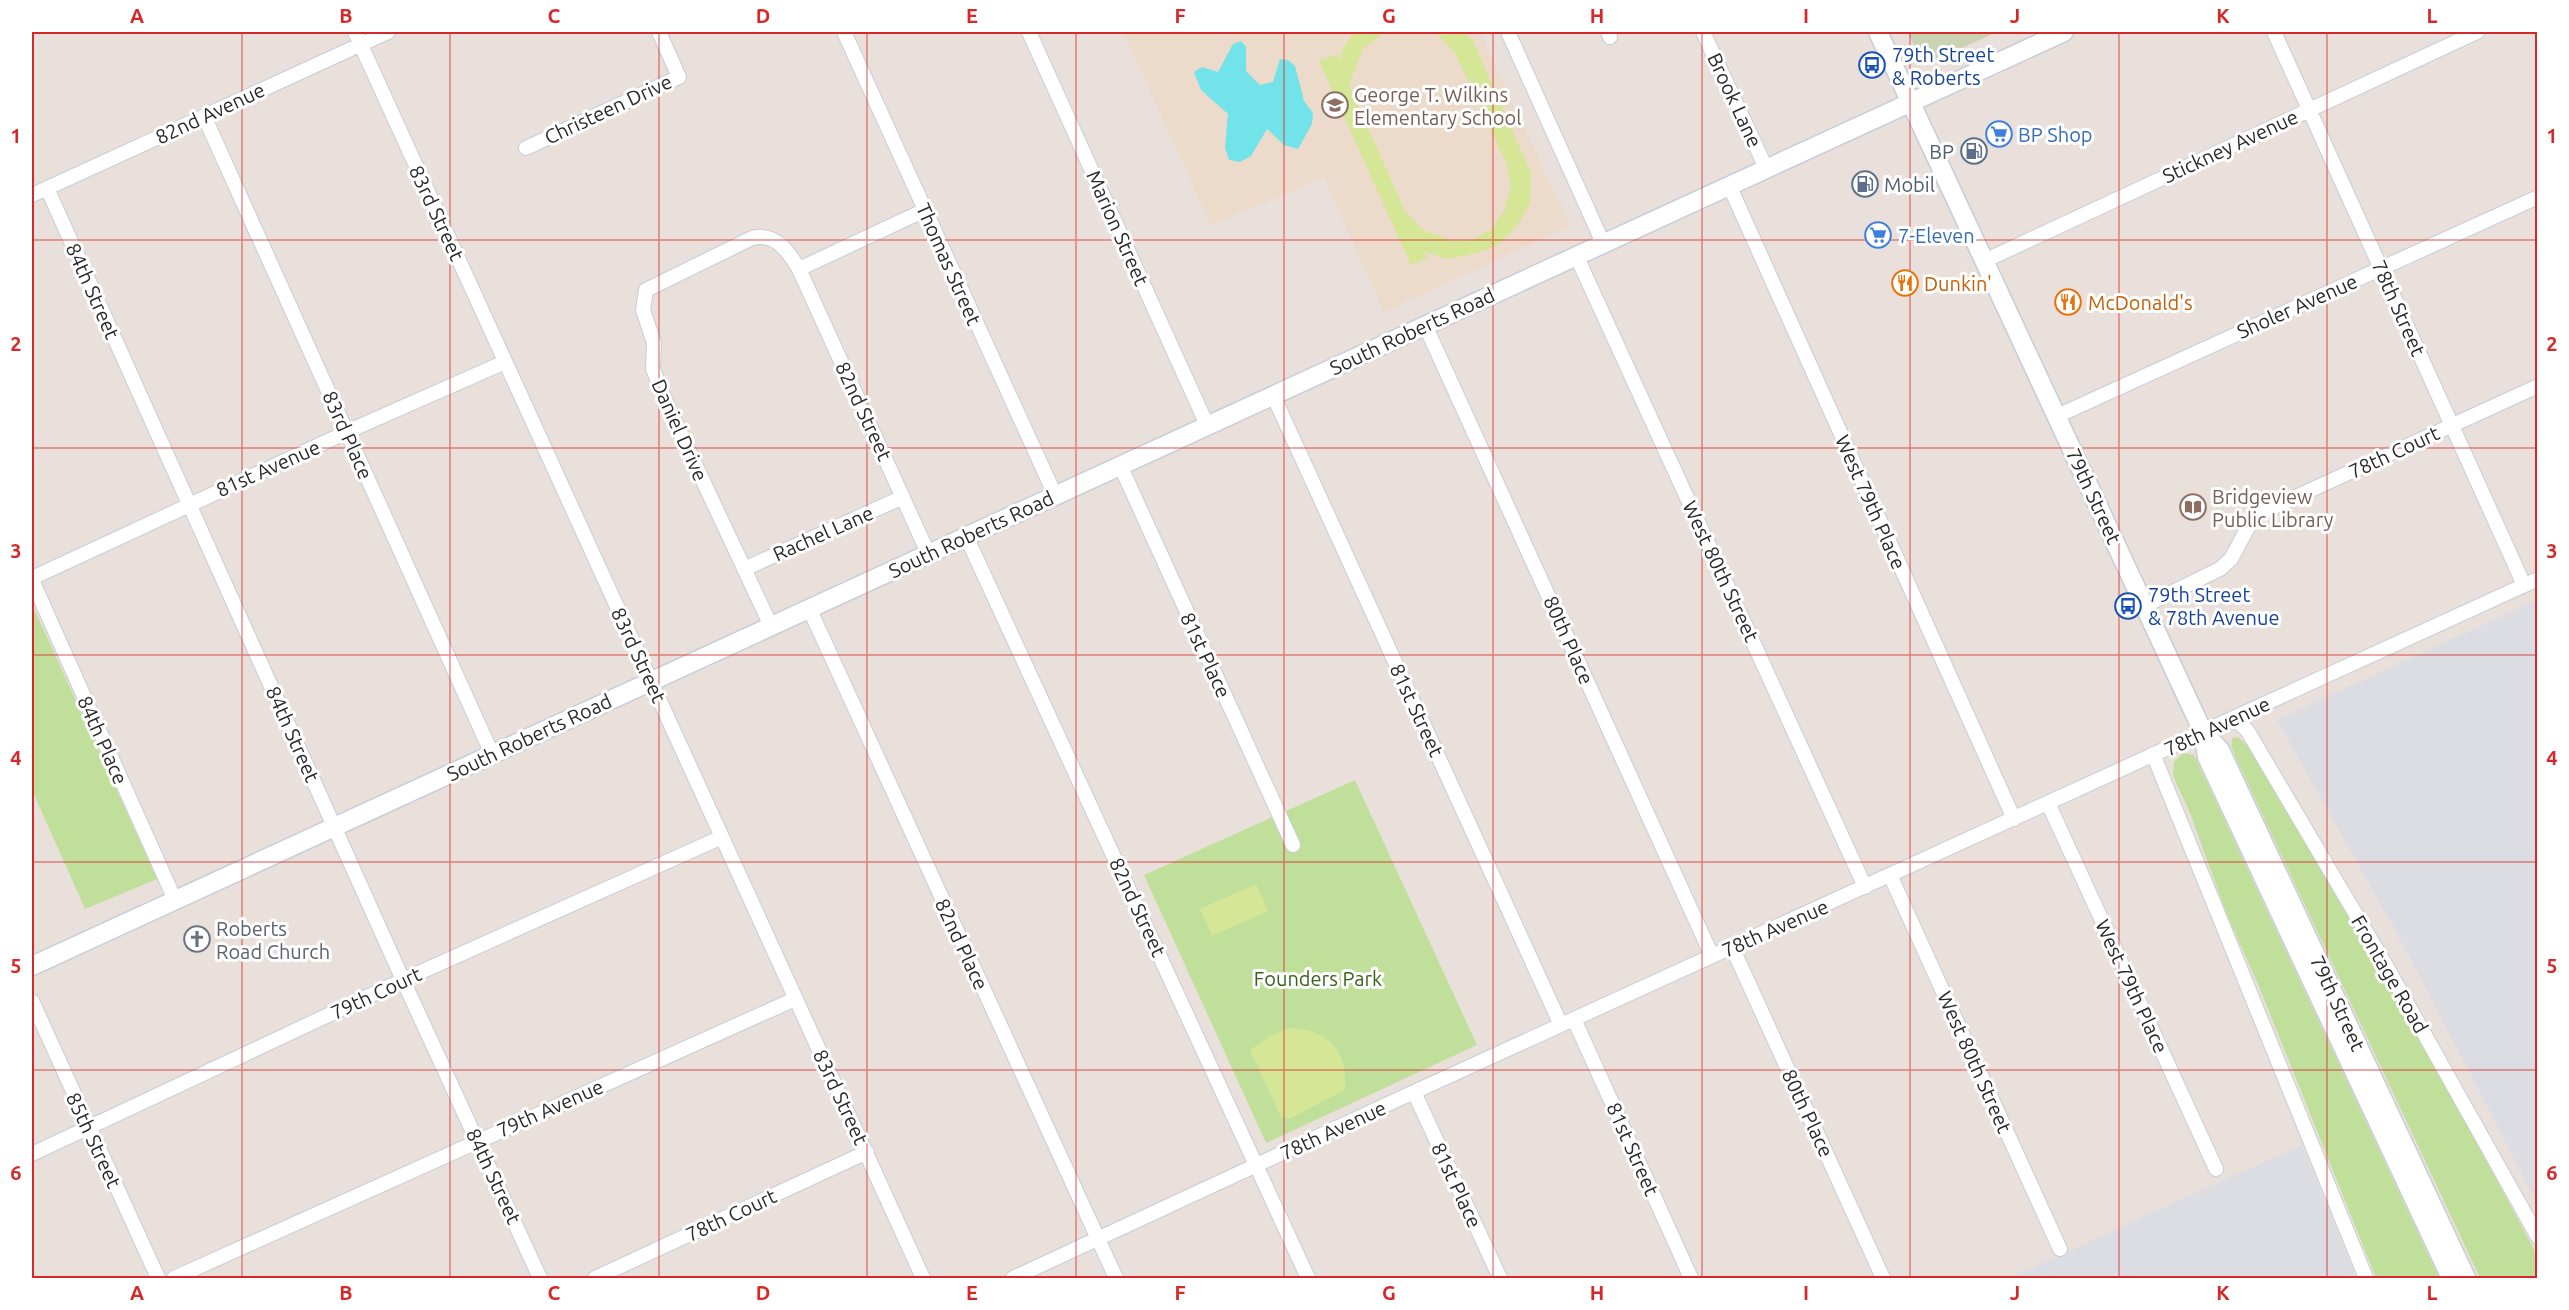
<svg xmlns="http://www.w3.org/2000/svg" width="2569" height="1310" viewBox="0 0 2569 1310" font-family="Ubuntu,sans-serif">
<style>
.industrial{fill:#dcdce3}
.education{fill:#ecdacb}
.green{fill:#c0df9a}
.cemetery{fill:#cad4b3}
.pitch{fill:#d5e696}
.water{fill:#72e3e8}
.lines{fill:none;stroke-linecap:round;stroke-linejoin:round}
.street-casing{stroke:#c6cdd6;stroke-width:16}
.secondary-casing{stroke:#c6cdd6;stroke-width:21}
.street{stroke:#fff;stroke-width:14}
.secondary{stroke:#fff;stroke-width:18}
.grid{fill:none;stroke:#d62828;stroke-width:1.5;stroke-opacity:0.55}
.labels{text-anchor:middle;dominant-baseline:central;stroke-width:6;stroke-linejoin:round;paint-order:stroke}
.transit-label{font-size:20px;fill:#164399;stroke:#fff;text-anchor:start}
.education-label{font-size:20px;fill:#785e54;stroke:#fff;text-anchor:start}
.street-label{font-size:20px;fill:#292929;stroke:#fff}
.shop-label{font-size:20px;fill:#366cbe;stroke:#fff;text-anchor:start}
.service-label{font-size:20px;fill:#4e5e75;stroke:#fff;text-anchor:end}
.food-label{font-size:20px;fill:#c56008;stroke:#fff;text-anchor:start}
.worship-label{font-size:20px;fill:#5b616d;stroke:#fff;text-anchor:start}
.park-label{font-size:20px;fill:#3a621d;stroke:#fff}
.neatline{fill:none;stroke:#d62828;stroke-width:2}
.grid-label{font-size:20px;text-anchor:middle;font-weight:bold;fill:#d62828}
</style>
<rect width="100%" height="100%" fill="#eae0db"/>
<path class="industrial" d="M 2537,600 L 2537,1203 L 2404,946 L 2277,720 Z
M 2302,1145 L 2356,1278 L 2010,1278 L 2182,1199 Z"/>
<path class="education" d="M 1123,32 L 1480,32 L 1570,226 L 1384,312 L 1324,178 L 1211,225 Z"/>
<path class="green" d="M 32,604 L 157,879 L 85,909 L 32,790 Z
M 2233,737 L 2239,738 L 2250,748 L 2440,1075 L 2535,1251 L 2536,1278 L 2480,1278 L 2235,756 L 2231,745 Z
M 2183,753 L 2194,755 L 2439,1278 L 2376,1278 L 2258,984 L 2227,915 L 2190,813 L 2173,776 L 2174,762 Z
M 1355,780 L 1477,1045 L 1266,1143 L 1144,875 Z"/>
<path class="cemetery" d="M 1908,32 L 1997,32 L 1936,60 L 1917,53 Z"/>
<path class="pitch" d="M 1354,32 L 1385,32 L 1363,49 L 1349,85 L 1405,211 L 1423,230 L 1452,241 L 1472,240 L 1492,229 L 1504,211 L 1511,187 L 1507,165 L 1455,53 L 1437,34 L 1427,32 L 1463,32 L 1473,41 L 1531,173 L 1530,203 L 1517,226 L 1498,245 L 1474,254 L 1447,259 L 1424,251 L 1427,258 L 1411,265 L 1319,61 L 1336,54 L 1340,60 L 1342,51 Z
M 1256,884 L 1268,911 L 1212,936 L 1200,909 Z
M 1291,1028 C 1330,1030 1348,1052 1345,1090 L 1289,1119 L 1281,1117 L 1250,1050 L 1270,1036 Z"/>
<path class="water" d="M 1241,41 L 1246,47 L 1246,71 L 1260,85 L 1273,82 L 1280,59 L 1288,60 L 1295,66 L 1304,101 L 1313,113 L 1312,124 L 1298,149 L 1284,145 L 1267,129 L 1251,156 L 1240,162 L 1229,160 L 1225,148 L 1228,114 L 1201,90 L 1194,72 L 1202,67 L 1218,72 L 1233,44 Z"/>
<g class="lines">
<g class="street-casing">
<path id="street" d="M 355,32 L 923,1278
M 844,32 L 1055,495
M 1029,32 L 1207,425
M 1508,32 L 1603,243
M 1608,32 L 1610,37
M 1703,32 L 1766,168
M 2274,32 L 2524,585
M 204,116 L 492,754
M 526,148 L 679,77 L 659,32
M 1729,185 L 2014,819
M 47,188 L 403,980 L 540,1278
M 32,195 L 388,32
M 1576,255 L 1865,887
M 1984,261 L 2477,32
M 799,269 L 925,210
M 1425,325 L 1712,956
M 1273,395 L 1561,1025
M 2057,416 L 2538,197
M 1120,465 L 1293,845
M 966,536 L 1308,1278
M 744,569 L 903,497
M 32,578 L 360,426 L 505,362
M 32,580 L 175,900
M 2144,606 L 2220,569 L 2231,559 L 2254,516 L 2538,386
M 809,608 L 1116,1278
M 771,626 L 666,402 L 653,369 L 654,343 L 643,310 L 646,290 L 752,238 C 775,232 788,251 799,269 L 928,553
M 2233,718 L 2247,730 L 2384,962 L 2538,1237
M 2153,754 L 2366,1278
M 2048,803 L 2216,1169
M 1890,875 L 2060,1249
M 1732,947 L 1883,1278
M 32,1001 L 158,1278
M 1574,1019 L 1691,1278
M 1414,1092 L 1500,1278
M 32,1154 L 403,980 L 722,837
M 174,1278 L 795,999
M 595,1278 L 867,1152
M 1013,1278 L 1414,1092 L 2538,579"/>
</g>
<g class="secondary-casing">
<path id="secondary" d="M 1878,32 L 2203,732 L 2207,757 L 2451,1278
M 2203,732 L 2220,750 L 2466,1278
M 32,966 L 2064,32"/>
</g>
<use href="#street" class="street"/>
<use href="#secondary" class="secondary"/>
</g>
<path class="grid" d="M 242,32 L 242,1278M 450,32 L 450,1278M 659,32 L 659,1278M 867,32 L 867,1278M 1076,32 L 1076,1278M 1284,32 L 1284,1278M 1493,32 L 1493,1278M 1702,32 L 1702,1278M 1910,32 L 1910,1278M 2119,32 L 2119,1278M 2327,32 L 2327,1278M 32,240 L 2538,240M 32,448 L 2538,448M 32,655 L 2538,655M 32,862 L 2538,862M 32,1070 L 2538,1070"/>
<defs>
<g id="bus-ring" transform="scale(1.35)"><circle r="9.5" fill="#fff" stroke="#1a4fb4" stroke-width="1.5"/><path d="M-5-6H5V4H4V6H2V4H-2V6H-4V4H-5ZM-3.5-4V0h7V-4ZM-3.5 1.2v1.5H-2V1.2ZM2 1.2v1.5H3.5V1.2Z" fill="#1a4fb4"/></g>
<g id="school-ring" transform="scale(1.35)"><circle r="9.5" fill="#fff" stroke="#8d6e63" stroke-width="1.5"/><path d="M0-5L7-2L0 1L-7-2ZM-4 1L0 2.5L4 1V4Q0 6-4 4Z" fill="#8d6e63"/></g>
<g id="supermarket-ring" transform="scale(1.35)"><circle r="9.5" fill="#fff" stroke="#3f7fe0" stroke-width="1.5"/><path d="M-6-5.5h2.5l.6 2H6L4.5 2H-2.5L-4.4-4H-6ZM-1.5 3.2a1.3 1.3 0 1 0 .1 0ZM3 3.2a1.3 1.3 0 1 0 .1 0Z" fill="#3f7fe0"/></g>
<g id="fuel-ring" transform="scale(1.35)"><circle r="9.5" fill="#fff" stroke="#5c6f8a" stroke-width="1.5"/><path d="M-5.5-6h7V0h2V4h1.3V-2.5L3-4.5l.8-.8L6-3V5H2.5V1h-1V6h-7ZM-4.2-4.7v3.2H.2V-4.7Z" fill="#5c6f8a"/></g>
<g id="restaurant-ring" transform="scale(1.35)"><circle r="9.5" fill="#fff" stroke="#e8710a" stroke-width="1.5"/><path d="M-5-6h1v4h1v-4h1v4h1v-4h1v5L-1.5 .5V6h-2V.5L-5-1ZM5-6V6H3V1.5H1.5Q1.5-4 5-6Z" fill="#e8710a"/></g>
<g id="library-ring" transform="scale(1.35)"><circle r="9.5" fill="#fff" stroke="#8d6e63" stroke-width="1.5"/><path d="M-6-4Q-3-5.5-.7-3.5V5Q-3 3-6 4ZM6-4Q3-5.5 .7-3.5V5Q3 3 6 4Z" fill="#8d6e63"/></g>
<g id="church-ring" transform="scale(1.35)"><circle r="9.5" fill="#fff" stroke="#6b7280" stroke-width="1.5"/><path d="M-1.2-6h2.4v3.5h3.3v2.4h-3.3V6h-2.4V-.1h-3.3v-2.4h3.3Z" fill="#6b7280"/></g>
</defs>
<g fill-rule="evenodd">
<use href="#bus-ring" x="1872" y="65"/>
<use href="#school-ring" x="1335" y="105"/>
<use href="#supermarket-ring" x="1999" y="134"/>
<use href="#fuel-ring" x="1974" y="151"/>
<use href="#fuel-ring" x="1865" y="184"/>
<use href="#supermarket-ring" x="1878" y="235"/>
<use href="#restaurant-ring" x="1905" y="283"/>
<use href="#restaurant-ring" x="2068" y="302"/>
<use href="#library-ring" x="2193" y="507"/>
<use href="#bus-ring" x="2128" y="606"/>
<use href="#church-ring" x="197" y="939"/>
</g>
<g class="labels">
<g class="transit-label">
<text x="1892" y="54">79th Street<tspan x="1892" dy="23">&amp; Roberts</tspan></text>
<text x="2148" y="594">79th Street<tspan x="2148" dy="23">&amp; 78th Avenue</tspan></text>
</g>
<g class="education-label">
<text x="1354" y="94">George T. Wilkins<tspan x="1354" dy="23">Elementary School</tspan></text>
<text x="2212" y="496">Bridgeview<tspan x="2212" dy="23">Public Library</tspan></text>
</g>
<g class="street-label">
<text transform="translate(1735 100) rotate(65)">Brook Lane</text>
<text transform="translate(608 109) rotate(-25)">Christeen Drive</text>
<text transform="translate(210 113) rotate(-25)">82nd Avenue</text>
<text transform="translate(2230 146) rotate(-25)">Stickney Avenue</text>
<text transform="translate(437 213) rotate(65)">83rd Street</text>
<text transform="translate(1118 228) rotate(66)">Marion Street</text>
<text transform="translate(949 264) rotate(66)">Thomas Street</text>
<text transform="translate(93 291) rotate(66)">84th Street</text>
<text transform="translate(2297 306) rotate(-24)">Sholer Avenue</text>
<text transform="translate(2399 308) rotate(66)">78th Street</text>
<text transform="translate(1412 331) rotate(-25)">South Roberts Road</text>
<text transform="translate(864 411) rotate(65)">82nd Street</text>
<text transform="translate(680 430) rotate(66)">Daniel Drive</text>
<text transform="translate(348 435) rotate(66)">83rd Place</text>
<text transform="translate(2394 452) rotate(-25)">78th Court</text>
<text transform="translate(268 468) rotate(-24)">81st Avenue</text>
<text transform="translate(2094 496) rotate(65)">79th Street</text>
<text transform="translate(1871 502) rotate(66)">West 79th Place</text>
<text transform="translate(823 533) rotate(-24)">Rachel Lane</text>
<text transform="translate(971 534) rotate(-25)">South Roberts Road</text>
<text transform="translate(1721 571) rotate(65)">West 80th Street</text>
<text transform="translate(1569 640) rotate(66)">80th Place</text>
<text transform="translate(639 655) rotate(65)">83rd Street</text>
<text transform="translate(1206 655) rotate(65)">81st Place</text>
<text transform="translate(1417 710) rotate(65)">81st Street</text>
<text transform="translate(2217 726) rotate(-25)">78th Avenue</text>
<text transform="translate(293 734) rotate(66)">84th Street</text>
<text transform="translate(529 737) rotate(-25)">South Roberts Road</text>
<text transform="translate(103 740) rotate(66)">84th Place</text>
<text transform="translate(1138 907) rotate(65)">82nd Street</text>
<text transform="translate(1775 928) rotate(-24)">78th Avenue</text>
<text transform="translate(962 944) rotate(65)">82nd Place</text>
<text transform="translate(2390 974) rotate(60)">Frontage Road</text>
<text transform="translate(2132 986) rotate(65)">West 79th Place</text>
<text transform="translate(376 993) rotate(-25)">79th Court</text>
<text transform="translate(2338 1003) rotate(65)">79th Street</text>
<text transform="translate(1975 1062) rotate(66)">West 80th Street</text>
<text transform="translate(841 1097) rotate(65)">83rd Street</text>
<text transform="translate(550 1108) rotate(-24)">79th Avenue</text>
<text transform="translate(1808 1113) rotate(65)">80th Place</text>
<text transform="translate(1333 1130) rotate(-25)">78th Avenue</text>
<text transform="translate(94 1140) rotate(65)">85th Street</text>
<text transform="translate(1633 1149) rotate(66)">81st Street</text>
<text transform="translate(494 1176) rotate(65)">84th Street</text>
<text transform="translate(1457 1185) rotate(65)">81st Place</text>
<text transform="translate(731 1215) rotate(-25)">78th Court</text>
</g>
<g class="shop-label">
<text x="2018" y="134">BP Shop</text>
<text x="1898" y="235">7-Eleven</text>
</g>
<g class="service-label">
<text x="1954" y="151">BP</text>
<text x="1884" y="184" text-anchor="start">Mobil</text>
</g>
<g class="food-label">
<text x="1924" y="283">Dunkin'</text>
<text x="2088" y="302">McDonald's</text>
</g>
<g class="worship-label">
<text x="216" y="928">Roberts<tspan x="216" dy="23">Road Church</tspan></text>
</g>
<g class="park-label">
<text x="1318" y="978">Founders Park</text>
</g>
</g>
<rect width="2569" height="1310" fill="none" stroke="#ffffff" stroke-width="66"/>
<rect x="33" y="33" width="2503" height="1244" class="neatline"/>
<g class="grid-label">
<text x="137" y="23">A</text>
<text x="346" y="23">B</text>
<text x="554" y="23">C</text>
<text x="763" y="23">D</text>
<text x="972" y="23">E</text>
<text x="1180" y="23">F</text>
<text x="1389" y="23">G</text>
<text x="1597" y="23">H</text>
<text x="1806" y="23">I</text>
<text x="2015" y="23">J</text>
<text x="2223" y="23">K</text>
<text x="2432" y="23">L</text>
<text x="16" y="143">1</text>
<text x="2552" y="143">1</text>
<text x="16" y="351">2</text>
<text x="2552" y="351">2</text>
<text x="16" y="558">3</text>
<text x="2552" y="558">3</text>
<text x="16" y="765">4</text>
<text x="2552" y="765">4</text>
<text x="16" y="973">5</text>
<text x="2552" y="973">5</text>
<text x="16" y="1180">6</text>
<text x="2552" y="1180">6</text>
<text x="137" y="1300">A</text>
<text x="346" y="1300">B</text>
<text x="554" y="1300">C</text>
<text x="763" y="1300">D</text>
<text x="972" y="1300">E</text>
<text x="1180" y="1300">F</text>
<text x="1389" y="1300">G</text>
<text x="1597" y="1300">H</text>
<text x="1806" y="1300">I</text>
<text x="2015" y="1300">J</text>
<text x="2223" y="1300">K</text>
<text x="2432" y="1300">L</text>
</g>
</svg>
